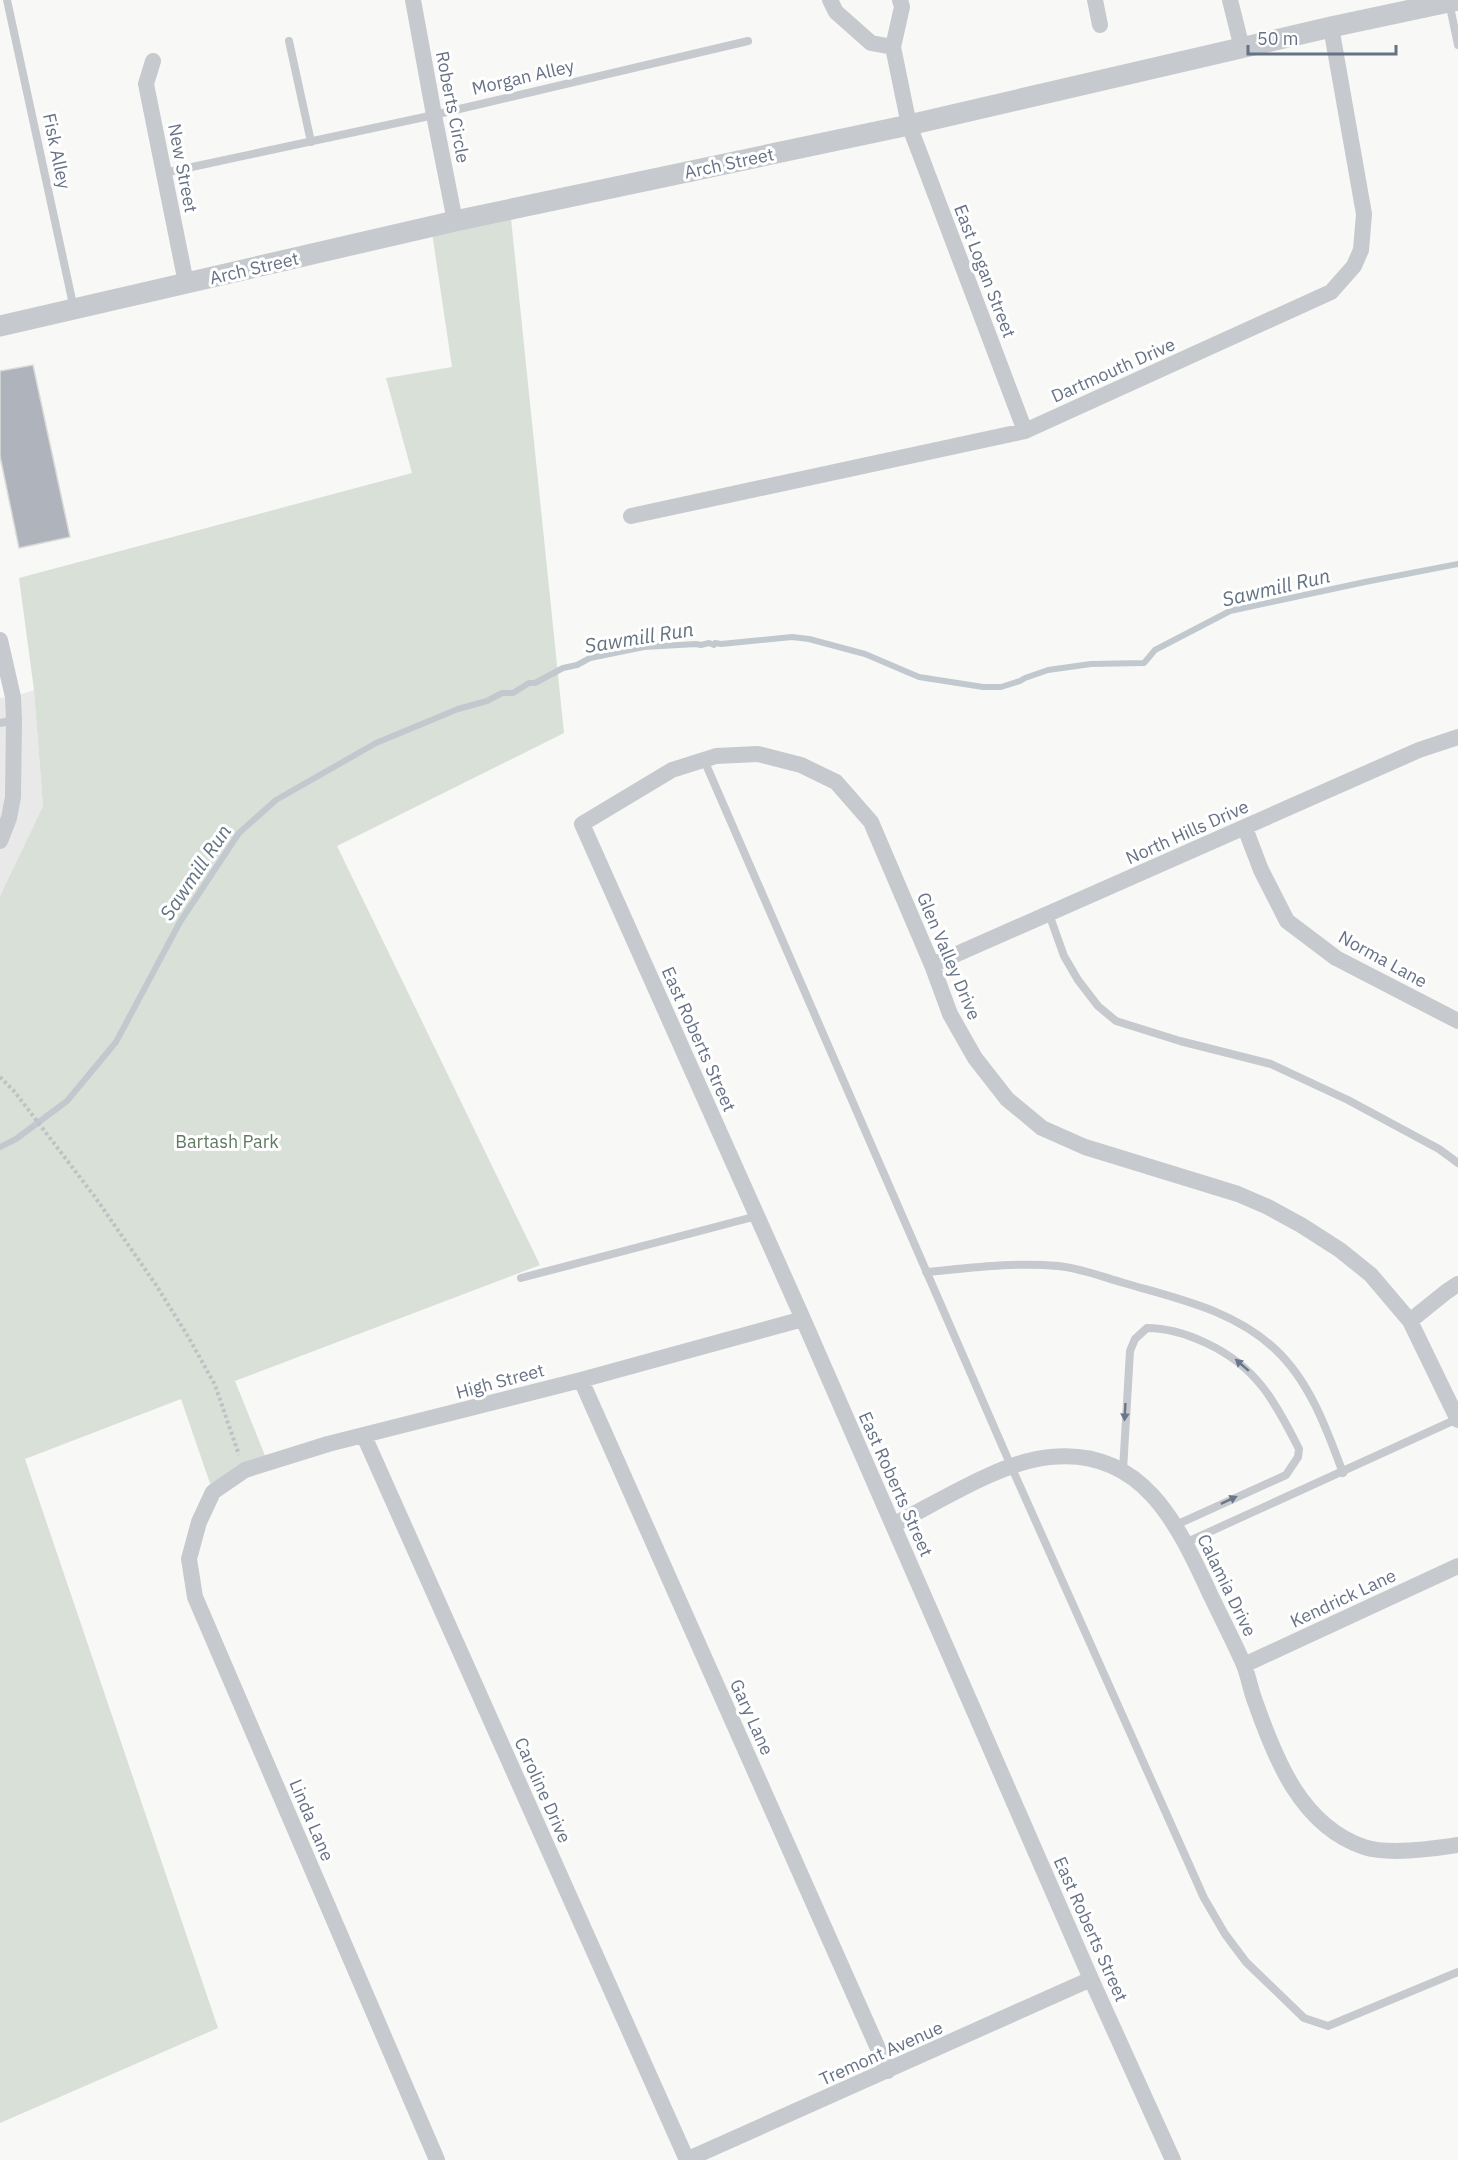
<svg xmlns="http://www.w3.org/2000/svg" width="1458" height="2160" viewBox="0 0 1458 2160" font-family="'IBM Plex Sans',sans-serif">
<style>
.built{fill:#e9e9e9}
.green{fill:#d8e0d7}
.lines{fill:none;stroke-linecap:round;stroke-linejoin:round}
.stream{stroke:#c1c8ce;stroke-width:6}
.building{fill:#afb4bc;stroke:#dadad8;stroke-width:1.5}
.path{stroke:#c0c1c4;stroke-width:4;stroke-dasharray:3 3;stroke-linecap:butt}
.service{stroke:#c6c9cd;stroke-width:8}
.minor{stroke:#c6c9cd;stroke-width:16}
.tertiary{stroke:#c6c9cd;stroke-width:21}
.oneway{fill:#6c768a}
.labels{text-anchor:middle;dominant-baseline:central;stroke-width:6;stroke-linejoin:round;paint-order:stroke}
.street-label{font-size:18px;fill:#677287;stroke:#fff}
.park-label{font-size:18px;fill:#627962;stroke:#fff}
.water-label{font-size:20px;font-style:italic;fill:#637382;stroke:#fff}
</style>
<rect width="100%" height="100%" fill="#f8f8f6"/>
<path class="built" d="M 34,690 L 43,806 L 0,896 L 0,698 L 13,697 Z"/>
<path class="green" d="M 510,209 L 564,733 L 337,846 L 540,1265 L 235,1381 L 268,1463 L 213,1492 L 181,1399 L 25,1459 L 218,2028 L 0,2123 L 0,896 L 43,806 L 34,690 L 19,578 L 412,473 L 386,378 L 452,367 L 431,226 Z"/>
<g class="lines">
<path class="stream" d="M 0,1147 L 16,1139 L 67,1101 L 116,1042 L 180,922 L 239,833 L 276,800 L 376,743 L 458,709 L 487,701 L 502,693 L 513,693 L 529,683 L 535,683 L 563,668 L 577,665 L 590,658 L 644,647 L 696,644 L 701,645 L 709,643 L 714,645 L 715,643 L 721,644 L 792,637 L 809,639 L 865,654 L 919,677 L 983,687 L 1001,687 L 1020,681 L 1025,678 L 1048,670 L 1091,664 L 1144,663 L 1155,650 L 1230,611 L 1365,582 L 1458,564"/>
</g>
<path class="building" d="M 33,365 L 70,537 L 19,548 L 0,456 L 0,371 Z"/>
<g class="lines">
<path class="path" d="M 0,1077 L 14,1091 L 95,1197 L 156,1285 L 189,1338 L 215,1385 L 239,1455"/>
<path class="service" d="M 7,0 L 74,309
M 1449,2 L 1458,45
M 289,41 L 311,142
M 164,173 L 434,115 L 748,41
M 0,723 L 14,720
M 704,760 L 1011,1466 L 1204,1898 L 1225,1934 L 1246,1962 L 1304,2018 L 1328,2026 L 1458,1972
M 1049,914 L 1064,956 L 1078,980 L 1098,1006 L 1116,1021 L 1180,1041 L 1271,1064 L 1348,1100 L 1439,1149 L 1458,1163
M 926,1272 C 970,1268 1015,1262 1058,1266 C 1080,1268 1103,1277 1124,1283 C 1178,1299 1234,1310 1276,1350 C 1310,1382 1327,1430 1343,1473
M 521,1278 L 757,1216
M 1123,1470 L 1130,1351 L 1135,1339 L 1147,1328 C 1168,1328 1187,1334 1206,1343 C 1256,1366 1275,1401 1299,1449 L 1298,1457 L 1286,1475 L 1176,1525
M 1185,1543 L 1457,1419"/>
<path class="minor" d="M 413,0 L 434,115 L 455,221
M 830,0 L 836,12 L 871,43 L 893,47
M 900,0 L 902,7 L 893,47 L 909,125 L 1025,431
M 1095,0 L 1100,25
M 1230,0 L 1242,48
M 153,61 L 146,84 L 186,283
M 631,516 L 1025,431 L 1331,292 L 1354,266 L 1361,250 L 1364,214 L 1331,27
M 0,640 L 13,697 L 14,720 L 13,797 L 9,818 L 0,841
M 1245,828 L 1261,870 L 1287,921 L 1336,958 L 1458,1021
M 932,965 L 1419,750 L 1458,737
M 1410,1321 L 1446,1292 L 1458,1284
M 581,1380 L 888,2071
M 364,1436 L 687,2160
M 893,1525 C 937,1503 1002,1461 1050,1457 C 1143,1447 1178,1525 1211,1596 C 1222,1619 1234,1642 1244,1665 C 1249,1678 1251,1692 1256,1704 C 1276,1761 1302,1826 1364,1847 C 1388,1855 1433,1849 1458,1845
M 1244,1665 L 1458,1566
M 437,2160 L 195,1597 L 189,1559 L 199,1522 L 213,1492 L 245,1470 L 328,1444 L 581,1380 L 803,1319
M 686,2160 L 1091,1979
M 1173,2160 L 1091,1979 L 803,1319 L 582,824 L 672,770 L 716,756 L 758,754 L 801,765 L 836,782 L 871,822 L 932,965 L 950,1014 L 975,1058 L 1007,1099 L 1042,1128 L 1085,1147 L 1238,1194 L 1268,1207 L 1301,1225 L 1340,1250 L 1371,1275 L 1410,1321 L 1458,1420"/>
<path class="tertiary" d="M 0,326 L 455,221 L 909,125 L 1331,27 L 1458,0"/>
</g>
<defs><path id="oneway-solid" d="M-6-.8H1V-3.2L6.5 0L1 3.2V.8H-6Z" transform="scale(1.5)"/></defs>
<g class="oneway">
<use href="#oneway-solid" transform="translate(1242 1365) rotate(-139)"/>
<use href="#oneway-solid" transform="translate(1125 1412) rotate(93)"/>
<use href="#oneway-solid" transform="translate(1229 1500) rotate(-25)"/>
</g>
<g class="labels">
<g class="street-label">
<text transform="translate(523 77) rotate(-13)">Morgan Alley</text>
<text transform="translate(453 107) rotate(79)">Roberts Circle</text>
<text transform="translate(57 151) rotate(78)">Fisk Alley</text>
<text transform="translate(729 163) rotate(-12)">Arch Street</text>
<text transform="translate(183 168) rotate(79)">New Street</text>
<text transform="translate(254 268) rotate(-13)">Arch Street</text>
<text transform="translate(985 271) rotate(69)">East Logan Street</text>
<text transform="translate(1113 370) rotate(-24)">Dartmouth Drive</text>
<text transform="translate(1187 832) rotate(-24)">North Hills Drive</text>
<text transform="translate(949 956) rotate(67)">Glen Valley Drive</text>
<text transform="translate(1383 959) rotate(29)">Norma Lane</text>
<text transform="translate(699 1039) rotate(66)">East Roberts Street</text>
<text transform="translate(500 1381) rotate(-15)">High Street</text>
<text transform="translate(896 1484) rotate(66)">East Roberts Street</text>
<text transform="translate(1227 1585) rotate(64)">Calamia Drive</text>
<text transform="translate(1343 1598) rotate(-25)">Kendrick Lane</text>
<text transform="translate(752 1717) rotate(66)">Gary Lane</text>
<text transform="translate(543 1790) rotate(66)">Caroline Drive</text>
<text transform="translate(312 1820) rotate(67)">Linda Lane</text>
<text transform="translate(1091 1929) rotate(66)">East Roberts Street</text>
<text transform="translate(881 2053) rotate(-24)">Tremont Avenue</text>
</g>
<g class="park-label">
<text x="227" y="1141">Bartash Park</text>
</g>
<g class="water-label">
<text transform="translate(1276 587) rotate(-13)">Sawmill Run</text>
<text transform="translate(639 637) rotate(-9)">Sawmill Run</text>
<text transform="translate(195 872) rotate(-56)">Sawmill Run</text>
</g>
</g>
<path d="M1248 45v9h148v-9" fill="none" stroke="#677287" stroke-width="3"/>
<text x="1257" y="45" font-size="18" fill="#677287" stroke="#ffffff" stroke-width="4.5" paint-order="stroke">50 m</text>
</svg>
